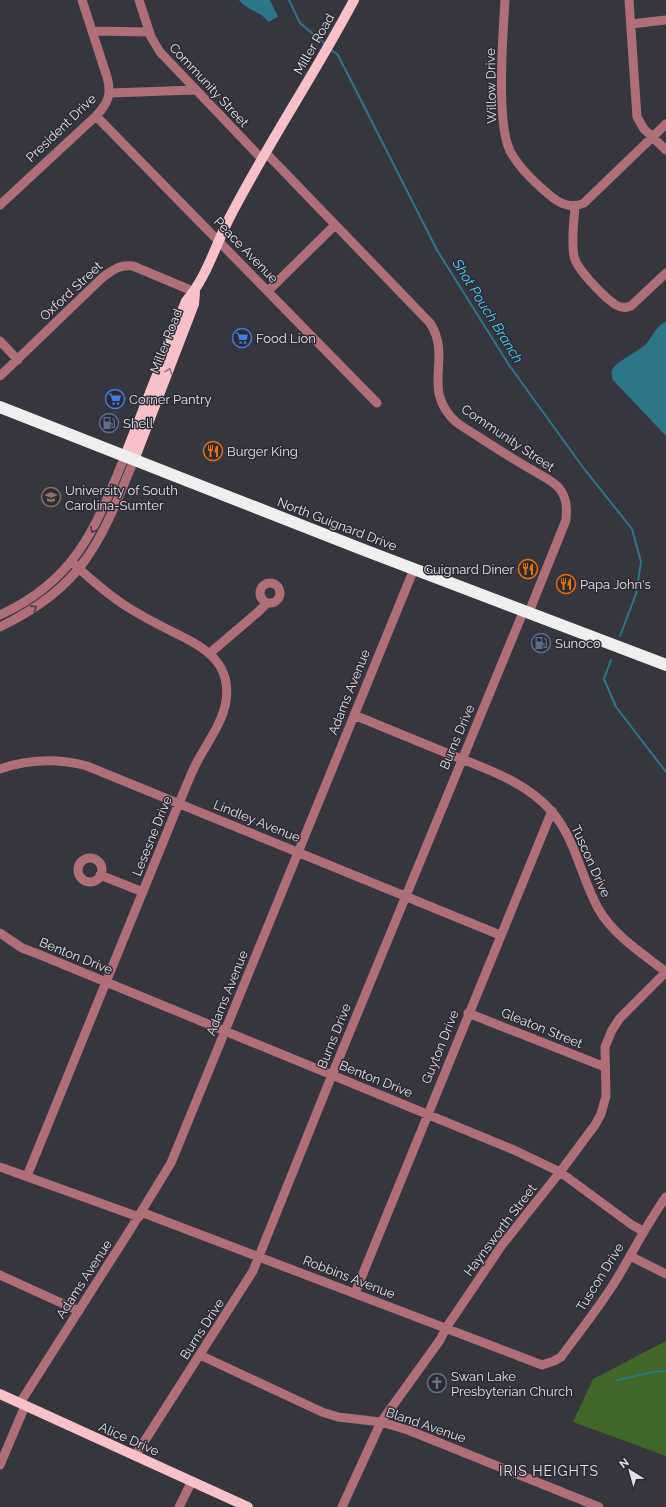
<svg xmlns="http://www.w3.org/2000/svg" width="666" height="1507" viewBox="0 0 666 1507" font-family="Raleway,sans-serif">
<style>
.green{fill:#406628}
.water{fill:#2c7689}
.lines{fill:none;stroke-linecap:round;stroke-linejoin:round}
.stream{stroke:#2c7689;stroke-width:2}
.minor{stroke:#b06e79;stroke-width:9}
.major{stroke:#f8c0c8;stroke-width:10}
.highway{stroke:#efefef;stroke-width:12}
.oneway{stroke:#92767e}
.oneway2{stroke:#4d3c46}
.labels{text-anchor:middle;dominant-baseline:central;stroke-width:3;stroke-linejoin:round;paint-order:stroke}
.street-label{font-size:13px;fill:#e0e0e6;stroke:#2c2b35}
.poi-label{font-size:13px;fill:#e0e0e6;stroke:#2c2b35;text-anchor:start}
.water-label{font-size:14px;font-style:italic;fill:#45d3f5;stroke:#2c2b35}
.neighbourhood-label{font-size:14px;letter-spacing:1px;fill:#e0e0e6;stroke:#2c2b35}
</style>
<rect width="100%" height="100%" fill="#36363f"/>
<path class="green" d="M 666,1341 L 666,1456 L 573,1422 L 593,1379 Z"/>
<path class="water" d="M 239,0 L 270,0 L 278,17 L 268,22 C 262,11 247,11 239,0 Z
M 666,322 L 666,436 L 613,380 C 612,376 611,374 612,370 C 616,362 637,352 645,345 C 652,338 656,325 666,322 Z"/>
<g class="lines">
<path class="stream" d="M 289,0 L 300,23 L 325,44
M 330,49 L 338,55 L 437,250 L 509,365 L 582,466 L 632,529 L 641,562 L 636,594 L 620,636
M 611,660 L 604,679 L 616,707 L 666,772
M 617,1380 C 634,1377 649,1371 666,1371"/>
<path class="minor" d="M 139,0 L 151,37 L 160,52 L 262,159
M 505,0 C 503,34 496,122 510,151 C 518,166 533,181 546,192 C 557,202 569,210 584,203 L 666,124
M 629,0 L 637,117 L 644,129 L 666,150
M 631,24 L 666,20
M 92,31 L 149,32
M 110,93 L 195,90
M 96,116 L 377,403
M 266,153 L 430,323 C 453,358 420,389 456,422 C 464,428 473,433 482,439 C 499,450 516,461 534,471 C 542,476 553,481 559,488 C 567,498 567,508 566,520 L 529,612
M 0,205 L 96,116 C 108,103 112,95 107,77 L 82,0
M 575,206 C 574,222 571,240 574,256 C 576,269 605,298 616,305 C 621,308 626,308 631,306 L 666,273
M 268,291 L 335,225
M 0,341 L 18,360
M 0,376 L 103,277 C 113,270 120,264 133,266 L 195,292
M260 593a10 10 0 1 1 20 0a10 10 0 1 1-20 0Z
M 0,615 C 76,580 95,529 125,456
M 0,627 C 85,585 100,543 134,460
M 210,653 L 258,612 L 267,603
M 354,715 C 385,728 417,741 449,754 C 486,769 526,781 553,813 C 576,841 581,877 598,908 C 613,935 642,953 666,972
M 0,769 C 29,759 57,758 87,766 L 500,935
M78 870a12 12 0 1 1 24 0a12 12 0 1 1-24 0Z
M 100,875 L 143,892
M 0,933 L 22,948 L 38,954 L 514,1150 L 560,1172 L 632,1225 L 643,1231
M 468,1013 L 605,1067
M 0,1167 L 139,1217
M 27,1176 L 179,803 C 185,790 190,775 197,762 C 207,743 223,722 226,701 C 232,661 202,646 171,631 C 157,624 142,616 129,608 C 108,595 89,578 72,562
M 141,1212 L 542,1365 L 554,1361 L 561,1357 C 580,1331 601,1305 618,1277 C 634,1250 648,1222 666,1197
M 630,1256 L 666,1274
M 0,1275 L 79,1311
M 355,1293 L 552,811
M 200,1355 L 322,1412 L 338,1417 L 381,1422 L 408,1430 L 599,1507
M 20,1403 L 130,1230 L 171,1163 L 414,569
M 135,1456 L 253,1271 L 332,1075 L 524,610
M 0,1465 L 25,1406
M 179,1507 L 192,1481
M 342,1507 L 381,1422 L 440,1340 L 446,1328 L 502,1245 L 560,1172 L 595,1125 L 601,1114 L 606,1096 L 605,1047 L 612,1030 L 620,1018 L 666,972"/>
<path class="major" d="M 125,456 L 186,301 C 207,278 217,240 232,213 C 270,140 316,72 354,0
M 134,460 L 194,304 L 195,292
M 0,1394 L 248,1507"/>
<path class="highway" d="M 0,407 L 364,550 L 666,665"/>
</g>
<defs><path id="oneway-chevron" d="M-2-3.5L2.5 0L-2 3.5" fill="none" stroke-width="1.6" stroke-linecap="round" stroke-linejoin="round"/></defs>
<use class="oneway" href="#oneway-chevron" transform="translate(169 371) rotate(-69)"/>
<g class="oneway2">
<use href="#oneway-chevron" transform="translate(93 530) rotate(119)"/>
<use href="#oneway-chevron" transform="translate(34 608) rotate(-33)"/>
</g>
<defs>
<g id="supermarket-ring" transform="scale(1)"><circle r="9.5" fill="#2c2b35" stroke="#3f7fe0" stroke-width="1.5"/><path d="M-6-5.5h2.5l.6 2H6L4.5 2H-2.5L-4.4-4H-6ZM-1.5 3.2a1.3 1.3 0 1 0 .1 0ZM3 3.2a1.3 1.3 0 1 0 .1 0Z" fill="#3f7fe0"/></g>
<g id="fuel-ring" transform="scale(1)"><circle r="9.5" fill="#2c2b35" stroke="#5c6f8a" stroke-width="1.5"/><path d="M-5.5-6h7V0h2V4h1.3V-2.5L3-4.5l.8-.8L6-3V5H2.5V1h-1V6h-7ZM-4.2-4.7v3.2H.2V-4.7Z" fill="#5c6f8a"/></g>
<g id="restaurant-ring" transform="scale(1)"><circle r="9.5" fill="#2c2b35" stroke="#e8710a" stroke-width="1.5"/><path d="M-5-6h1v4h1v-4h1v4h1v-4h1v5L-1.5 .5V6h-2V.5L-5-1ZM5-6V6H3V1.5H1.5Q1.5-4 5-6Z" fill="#e8710a"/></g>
<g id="university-ring" transform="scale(1)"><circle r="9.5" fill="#2c2b35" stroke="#8d6e63" stroke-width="1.5"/><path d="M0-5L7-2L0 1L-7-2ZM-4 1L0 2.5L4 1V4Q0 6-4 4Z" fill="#8d6e63"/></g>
<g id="church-ring" transform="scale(1)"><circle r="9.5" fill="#2c2b35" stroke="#6b7280" stroke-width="1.5"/><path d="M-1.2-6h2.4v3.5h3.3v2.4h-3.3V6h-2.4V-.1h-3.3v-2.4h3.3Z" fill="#6b7280"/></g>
</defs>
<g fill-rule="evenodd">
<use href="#supermarket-ring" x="242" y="338"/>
<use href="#supermarket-ring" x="115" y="399"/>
<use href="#fuel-ring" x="109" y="423"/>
<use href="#restaurant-ring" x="213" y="451"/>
<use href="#university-ring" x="51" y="497"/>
<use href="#restaurant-ring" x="528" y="569"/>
<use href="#restaurant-ring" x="566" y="584"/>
<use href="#fuel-ring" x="541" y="643"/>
<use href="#church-ring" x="437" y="1383"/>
</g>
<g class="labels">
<g class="street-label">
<text transform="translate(314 44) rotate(-60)">Miller Road</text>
<text transform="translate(209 85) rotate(47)">Community Street</text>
<text transform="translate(491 86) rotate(-91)">Willow Drive</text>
<text transform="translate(61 128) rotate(-44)">President Drive</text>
<text transform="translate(246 250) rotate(46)">Peace Avenue</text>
<text transform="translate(71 291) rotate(-43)">Oxford Street</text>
<text transform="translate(166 341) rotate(-69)">Miller Road</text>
<text transform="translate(508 438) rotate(34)">Community Street</text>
<text transform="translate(337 524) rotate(21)">North Guignard Drive</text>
<text transform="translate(349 692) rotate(-68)">Adams Avenue</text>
<text transform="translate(457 737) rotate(-67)">Burns Drive</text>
<text transform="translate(257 821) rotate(22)">Lindley Avenue</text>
<text transform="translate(152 836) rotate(-68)">Lesesne Drive</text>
<text transform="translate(591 861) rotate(66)">Tuscon Drive</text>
<text transform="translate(76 956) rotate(22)">Benton Drive</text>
<text transform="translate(227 993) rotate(-68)">Adams Avenue</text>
<text transform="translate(542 1028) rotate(22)">Gleaton Street</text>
<text transform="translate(334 1036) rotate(-68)">Burns Drive</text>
<text transform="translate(440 1047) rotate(-68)">Guyton Drive</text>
<text transform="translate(376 1079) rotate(22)">Benton Drive</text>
<text transform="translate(500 1230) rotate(-53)">Haynsworth Street</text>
<text transform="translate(349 1277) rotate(21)">Robbins Avenue</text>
<text transform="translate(600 1277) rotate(-58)">Tuscon Drive</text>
<text transform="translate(84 1279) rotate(-57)">Adams Avenue</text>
<text transform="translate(202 1329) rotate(-57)">Burns Drive</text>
<text transform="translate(426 1425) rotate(19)">Bland Avenue</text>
<text transform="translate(129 1439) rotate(24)">Alice Drive</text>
</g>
<g class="poi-label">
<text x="256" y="338">Food Lion</text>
<text x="129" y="399">Corner Pantry</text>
<text x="123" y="423">Shell</text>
<text x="227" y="451">Burger King</text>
<text x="65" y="490">University of South<tspan x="65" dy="15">Carolina-Sumter</tspan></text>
<text x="514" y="569" text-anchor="end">Guignard Diner</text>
<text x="580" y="584">Papa John's</text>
<text x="555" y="643">Sunoco</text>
<text x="451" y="1376">Swan Lake<tspan x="451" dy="15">Presbyterian Church</tspan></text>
</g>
<g class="water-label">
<text transform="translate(488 311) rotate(58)">Shot Pouch Branch</text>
</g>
<g class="neighbourhood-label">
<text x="549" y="1471">IRIS HEIGHTS</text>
</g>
</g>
<g transform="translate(630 1471) rotate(323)" stroke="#2c2b35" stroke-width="3" paint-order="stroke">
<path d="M0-3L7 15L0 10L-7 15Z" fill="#e0e0e6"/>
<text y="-6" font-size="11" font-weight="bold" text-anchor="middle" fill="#e0e0e6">N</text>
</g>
</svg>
